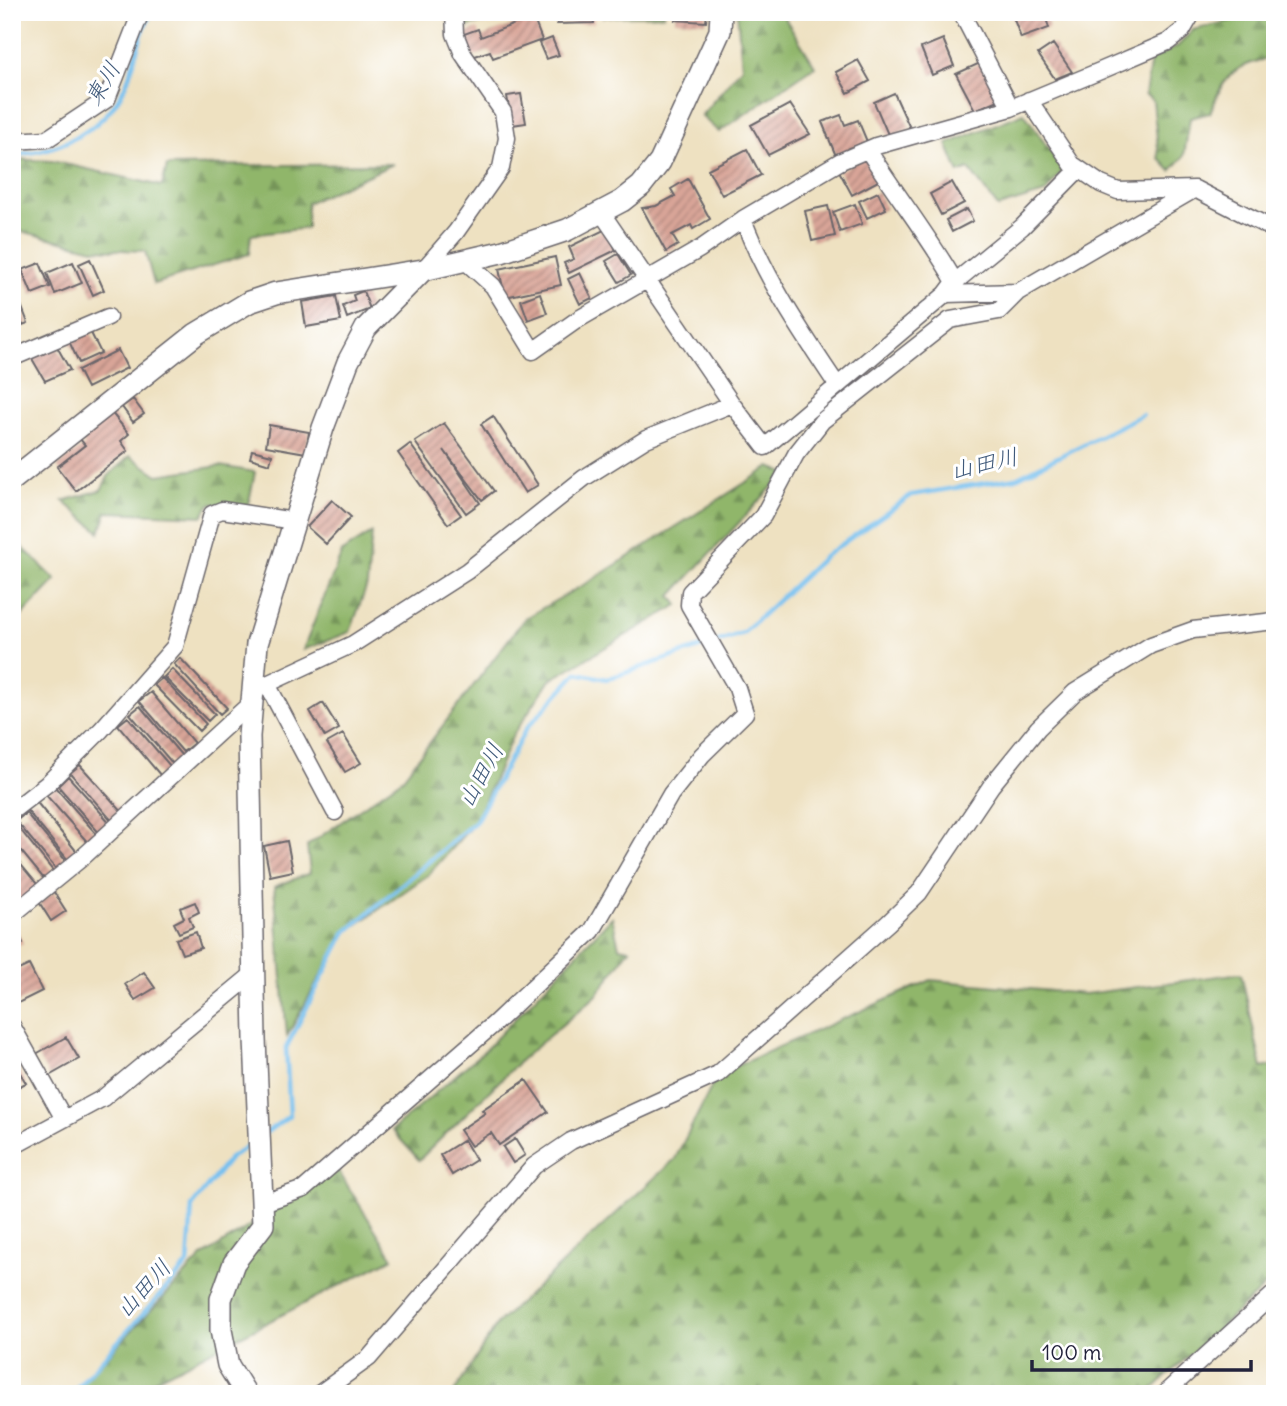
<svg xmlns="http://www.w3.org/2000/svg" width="1287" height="1406" viewBox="0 0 1287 1406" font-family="Delius,'Klee One',sans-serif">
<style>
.forest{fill:url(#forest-firs);stroke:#596c53;stroke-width:2}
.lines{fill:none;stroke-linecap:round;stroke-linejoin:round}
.stream{stroke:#76c0ef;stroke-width:4.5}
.building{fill:url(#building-hatch)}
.street-casing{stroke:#69656a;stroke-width:19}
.secondary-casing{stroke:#69656a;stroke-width:24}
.street{stroke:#fff;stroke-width:16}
.secondary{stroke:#fff;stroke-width:21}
.labels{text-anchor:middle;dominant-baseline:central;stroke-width:6;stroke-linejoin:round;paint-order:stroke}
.water-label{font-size:23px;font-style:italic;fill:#3f597a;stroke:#fff}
</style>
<defs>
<pattern id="forest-firs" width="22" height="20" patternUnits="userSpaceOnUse" patternTransform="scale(1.75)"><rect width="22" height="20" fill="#90b66b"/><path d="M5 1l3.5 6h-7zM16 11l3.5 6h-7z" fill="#759459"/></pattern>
<pattern id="building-hatch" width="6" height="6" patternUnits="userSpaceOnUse" patternTransform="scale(1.75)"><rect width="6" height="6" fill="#d9a598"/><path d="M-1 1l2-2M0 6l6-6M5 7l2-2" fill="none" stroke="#b0867d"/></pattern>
</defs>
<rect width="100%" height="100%" fill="#fff"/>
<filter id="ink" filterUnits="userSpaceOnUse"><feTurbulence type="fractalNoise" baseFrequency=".0143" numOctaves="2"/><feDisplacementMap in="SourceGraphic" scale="14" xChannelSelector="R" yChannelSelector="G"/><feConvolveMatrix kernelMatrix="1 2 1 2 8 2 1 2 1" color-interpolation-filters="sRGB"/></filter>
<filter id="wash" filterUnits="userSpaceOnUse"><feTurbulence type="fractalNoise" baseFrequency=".00686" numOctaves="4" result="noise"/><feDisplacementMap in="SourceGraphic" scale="28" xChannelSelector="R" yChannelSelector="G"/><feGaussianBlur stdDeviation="1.57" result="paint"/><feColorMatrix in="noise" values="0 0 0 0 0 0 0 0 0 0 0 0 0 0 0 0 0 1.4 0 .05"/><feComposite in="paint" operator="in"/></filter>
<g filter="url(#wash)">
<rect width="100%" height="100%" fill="#eee1c1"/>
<path class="forest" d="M 463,12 L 523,12 L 466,27 Z
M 601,12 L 665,12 L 664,15 L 603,17 Z
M 737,12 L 781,12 L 815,66 L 719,132 L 701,116 L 742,67 Z
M 1275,15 L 1275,57 C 1234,65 1224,74 1210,113 L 1190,118 L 1184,156 L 1171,171 L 1159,158 L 1153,101 L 1145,94 L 1151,60 L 1178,46 L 1193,30 L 1233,20 Z
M 1024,113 L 1063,170 L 1045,193 L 998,207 L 969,169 L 959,173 L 947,144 Z
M 12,159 L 52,161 L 162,186 L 167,166 L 393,164 L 307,203 L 307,228 L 251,235 L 249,254 L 154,284 L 145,251 L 94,249 L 12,229 Z
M 130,456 L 158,475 L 220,466 L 255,472 L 248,507 L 210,504 L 202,516 L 107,512 L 100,532 L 63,501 L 101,490 L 109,475 Z
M 770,467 L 785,473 L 671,596 L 678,605 L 550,680 L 513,735 L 476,821 L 428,875 L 345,933 L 287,1036 L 274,887 L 310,873 L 307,846 L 402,779 L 525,618 L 592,580 Z
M 372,533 L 367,585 L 350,632 L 303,650 L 342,552 Z
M 12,537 L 56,580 L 12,626 Z
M 612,917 L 619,947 L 630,949 L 596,996 L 522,1059 L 419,1160 L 392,1130 L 485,1050 Z
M 1241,973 L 1262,1068 L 1275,1065 L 1275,1277 L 1147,1394 L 453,1394 L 498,1323 L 675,1159 L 718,1074 L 931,980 L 1085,994 Z
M 337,1169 L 393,1258 L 127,1394 L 71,1394 L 202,1257 Z"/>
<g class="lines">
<path class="stream" d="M 12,155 C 62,151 110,128 128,79 C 137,57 139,33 152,12
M 267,1132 L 290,1115 L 286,1048 L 345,933 L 476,821 L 526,729 L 577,673 L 607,679 L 743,633 L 825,556 L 912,495 L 1016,478 L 1142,415
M 71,1394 L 188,1264 L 192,1206 L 229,1159 L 254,1141"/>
</g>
<g id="blocks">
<path class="building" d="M 556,12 L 593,12 L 594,23 L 557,24 Z
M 676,12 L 707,12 L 706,22 L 675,20 Z
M 1028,12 L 1044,12 L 1049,28 L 1021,38 L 1013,17 Z
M 533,17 L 542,40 L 493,58 L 490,51 L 472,57 L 464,34 L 478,29 L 481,37 Z
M 552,38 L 559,55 L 546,59 L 539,43 Z
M 943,39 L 954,66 L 932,75 L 921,48 Z
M 1053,44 L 1072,72 L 1055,79 L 1038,54 Z
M 858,60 L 870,81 L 848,93 L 836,72 Z
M 980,63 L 1001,99 L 975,110 L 956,74 Z
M 894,93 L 910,128 L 889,137 L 874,102 Z
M 521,94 L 526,123 L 512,125 L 507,96 Z
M 790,104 L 810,134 L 768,155 L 751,125 Z
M 841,115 L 845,125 L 858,120 L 868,144 L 836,156 L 822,122 Z
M 747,149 L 761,175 L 722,195 L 708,169 Z
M 869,155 L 882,179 L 852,195 L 839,171 Z
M 688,179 L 710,219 L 693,229 L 691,225 L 672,235 L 678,245 L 666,252 L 642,208 L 656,206 L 675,196 L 671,189 Z
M 952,182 L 964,203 L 941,215 L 930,194 Z
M 878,192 L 886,209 L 867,218 L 859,201 Z
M 855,204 L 862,224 L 840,232 L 833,212 Z
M 828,206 L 835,236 L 812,241 L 805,211 Z
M 967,209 L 973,221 L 952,232 L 946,220 Z
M 606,229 L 616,250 L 569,273 L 564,263 L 574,259 L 569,247 Z
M 618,254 L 631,275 L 619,282 L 606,261 Z
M 555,257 L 561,285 L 505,297 L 499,269 Z
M 90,259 L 104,290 L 93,295 L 79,264 Z
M 73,262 L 82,283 L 55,294 L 47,273 Z
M 40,263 L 50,287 L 32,294 L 22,270 Z
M 580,273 L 592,298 L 580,304 L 568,279 Z
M 363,291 L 370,309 L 347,318 L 343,306 L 355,301 L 353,295 Z
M 540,293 L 547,313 L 528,320 L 521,300 Z
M 336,296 L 341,321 L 306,327 L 302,302 Z
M 18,297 L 28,323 L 12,329 L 12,299 Z
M 89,329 L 101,353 L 79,363 L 68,339 Z
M 56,345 L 70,370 L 45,381 L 31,357 Z
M 118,350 L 127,368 L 87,388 L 78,370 Z
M 133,399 L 144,414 L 133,422 L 122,407 Z
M 111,412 L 129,434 L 121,441 L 128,451 L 76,491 L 57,467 L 85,445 L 79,438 Z
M 493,416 L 538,485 L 525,493 L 481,424 Z
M 444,423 L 494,491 L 482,500 L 444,450 L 480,503 L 466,513 L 415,442 Z
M 269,425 L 309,432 L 306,453 L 266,446 Z
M 410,444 L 461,515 L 448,524 L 398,453 Z
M 252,450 L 272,455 L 270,464 L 250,458 Z
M 332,500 L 351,517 L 326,544 L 307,527 Z
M 180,658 L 227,708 L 220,714 L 174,664 Z
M 172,669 L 215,714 L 208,721 L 164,677 Z
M 162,678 L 206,724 L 199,731 L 154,685 Z
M 151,692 L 194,743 L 183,752 L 139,701 Z
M 323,703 L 339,729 L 325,737 L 310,711 Z
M 140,706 L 182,756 L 173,764 L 130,714 Z
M 128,717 L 171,767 L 161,776 L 118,725 Z
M 343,734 L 361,763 L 345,772 L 327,743 Z
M 80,765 L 124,814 L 114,823 L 70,773 Z
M 68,776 L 112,825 L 101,835 L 58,786 Z
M 55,787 L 99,837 L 90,845 L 46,795 Z
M 35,800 L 77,852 L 68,860 L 25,808 Z
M 26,813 L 66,861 L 56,869 L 16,821 Z
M 15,823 L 53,871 L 44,879 L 12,840 Z
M 287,841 L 293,871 L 270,876 L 264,846 Z
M 12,854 L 42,890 L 22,905 L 12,893 Z
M 54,892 L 66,911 L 51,921 L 39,902 Z
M 195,902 L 199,912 L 189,917 L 193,927 L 179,933 L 174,923 L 184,918 L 180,908 Z
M 15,926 L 23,943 L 12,948 L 12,928 Z
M 196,932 L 201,948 L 182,954 L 176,939 Z
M 29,965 L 42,991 L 12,1006 L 12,973 Z
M 144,972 L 155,988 L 135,1000 L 125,984 Z
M 66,1037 L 79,1059 L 49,1076 L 36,1054 Z
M 12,1059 L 26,1083 L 12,1090 Z
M 526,1080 L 548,1112 L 499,1145 L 491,1133 L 471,1146 L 460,1130 L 485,1113 L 482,1110 Z
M 515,1139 L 525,1155 L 513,1163 L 503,1147 Z
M 464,1140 L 476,1160 L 452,1175 L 440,1155 Z"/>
</g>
</g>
<g filter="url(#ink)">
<use href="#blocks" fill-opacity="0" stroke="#69656a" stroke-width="2"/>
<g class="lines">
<g class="street-casing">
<path id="street" d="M 961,12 L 1011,108
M 1029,100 L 1072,164 L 1101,184 L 1118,191 L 1195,189 L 1275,230
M 12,141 L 47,139 L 107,99 L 141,12
M 868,150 C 896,195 929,236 955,282 L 946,294
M 601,212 L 732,404
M 743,219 C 766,280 801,331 837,385
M 463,259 L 493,286 L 533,351 L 577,320 L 700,249 L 743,219 L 841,161 L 876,146 L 1011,108 L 1100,71 L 1168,42 L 1182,31 L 1193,12
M 423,270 L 456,232 L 501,168 L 507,138 L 503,112 L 463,54 L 455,34 L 454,12
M 955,282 L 1022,227 L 1079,169
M 12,358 L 108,317
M 252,683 L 267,684 L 353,644 L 467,571 L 584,478 L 646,439 L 732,404 L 765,447 L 946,294 L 1018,292
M 267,684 L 335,812
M 12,811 L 47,784 L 101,730 L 175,646 L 212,514 L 222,510 L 294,521
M 12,915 L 83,857 L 251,703
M 12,1026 L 64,1119
M 12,1147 L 103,1098 L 253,974
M 263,1203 L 304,1189 L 494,1024 L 592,931 L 671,794 L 702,755 L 745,713 L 737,688 L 689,605 L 690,592 L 763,516 L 796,454 L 822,421 L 950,320 L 999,311 L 1018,292 L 1195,189
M 319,1394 L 369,1358 L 534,1166 L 571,1141 L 718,1074 L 888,923 L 919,893 L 991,786 L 1038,728 L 1075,692 L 1151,645 L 1193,630 L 1275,621
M 1164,1394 L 1275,1293"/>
</g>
<g class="secondary-casing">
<path id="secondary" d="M 12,480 L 196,334 L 249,302 L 276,293 L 423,270 L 501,252 L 567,230 L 622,201 L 641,186 L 660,162 L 720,31 L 721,12
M 246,1394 L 228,1365 L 221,1330 L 221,1299 L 234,1263 L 263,1225 L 255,1039 L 249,736 L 257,644 L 323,428 L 348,362 L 366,328 L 423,270"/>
</g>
<use href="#street" class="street"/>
<use href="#secondary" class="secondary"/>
</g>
</g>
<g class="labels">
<g class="water-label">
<text transform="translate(102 83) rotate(-59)">東川</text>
<text transform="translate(984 463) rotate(-13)">山田川</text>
<text transform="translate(480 775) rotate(-61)">山田川</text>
<text transform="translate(143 1288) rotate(-48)">山田川</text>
</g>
</g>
<rect width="1287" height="1406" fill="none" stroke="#fff" stroke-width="42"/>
<path d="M1032 1360v10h219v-10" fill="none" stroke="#22223b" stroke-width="3.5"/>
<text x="1042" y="1360" font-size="21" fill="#22223b" stroke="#ffffff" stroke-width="5" paint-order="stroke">100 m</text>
</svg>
